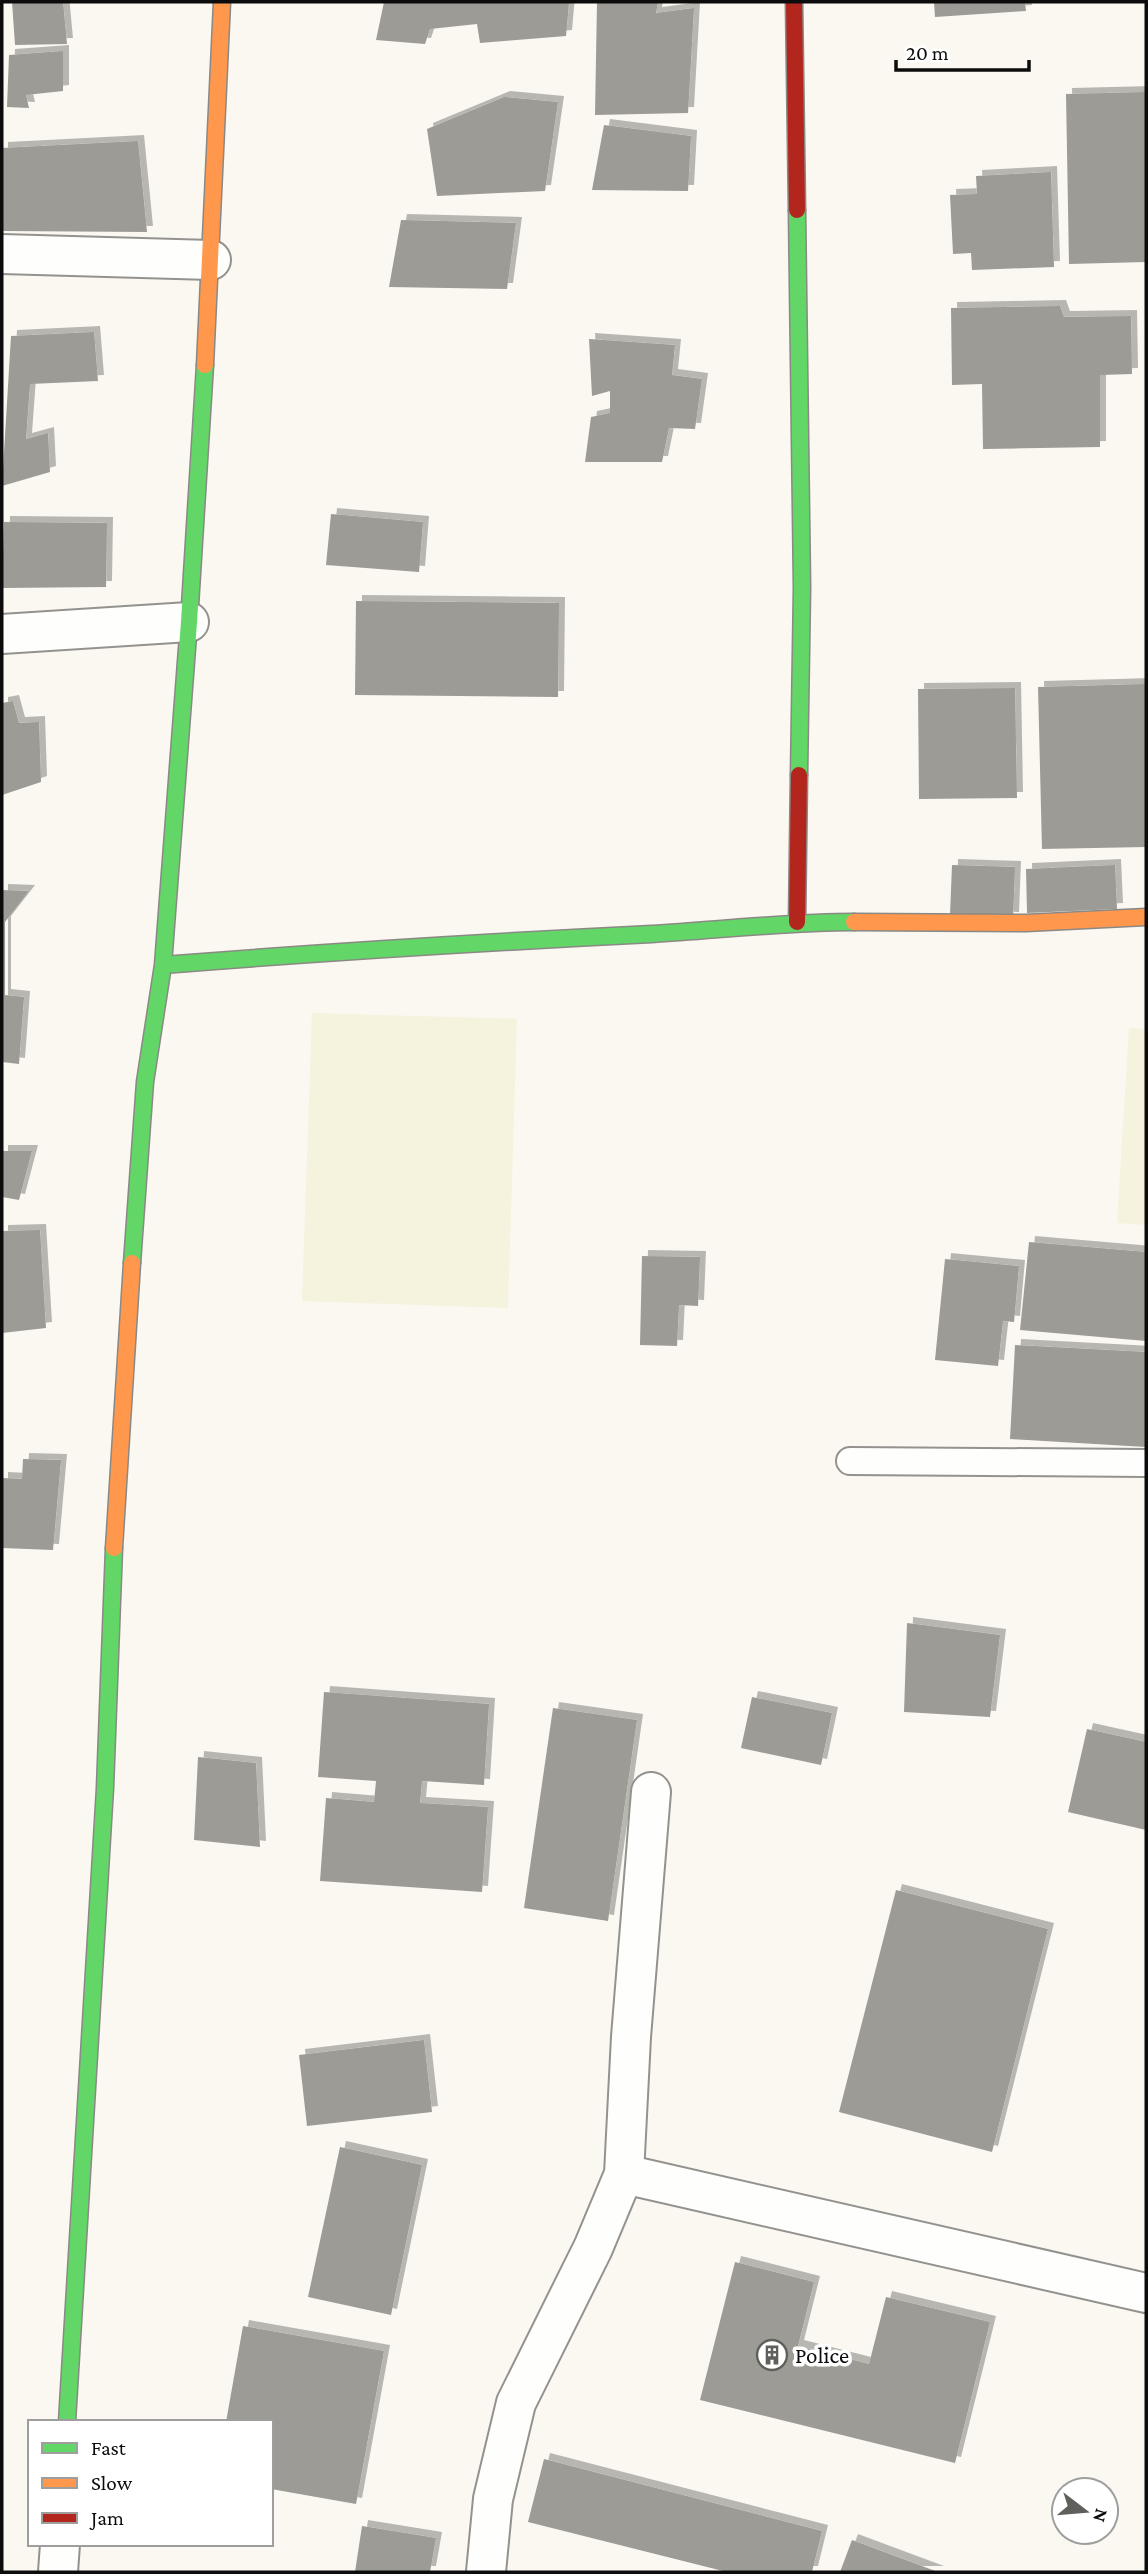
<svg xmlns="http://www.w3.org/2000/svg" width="1148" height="2574" viewBox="0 0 1148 2574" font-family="'Crimson Pro',serif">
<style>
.farmland{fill:#f5f2de}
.building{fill:#9d9b96;filter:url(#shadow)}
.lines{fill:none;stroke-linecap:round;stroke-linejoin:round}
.lane-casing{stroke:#93928f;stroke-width:30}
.street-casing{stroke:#93928f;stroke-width:42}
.fast-casing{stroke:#8a8985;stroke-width:19}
.slow-casing{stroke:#8a8985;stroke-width:19}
.jam-casing{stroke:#8a8985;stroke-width:19}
.lane{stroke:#fefefd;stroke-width:26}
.street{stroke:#fefefd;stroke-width:38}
.fast{stroke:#63d668;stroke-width:16}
.slow{stroke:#ff974d;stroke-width:16}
.jam{stroke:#b3261e;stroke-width:16}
.labels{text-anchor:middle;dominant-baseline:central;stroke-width:7;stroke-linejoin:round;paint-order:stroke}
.poi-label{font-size:23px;fill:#0c0c0c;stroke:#fff;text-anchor:start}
</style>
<defs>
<filter id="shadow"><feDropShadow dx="6" dy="-6" stdDeviation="0" flood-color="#0004"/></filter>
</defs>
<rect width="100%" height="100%" fill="#faf8f0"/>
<path class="farmland" d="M 312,1013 L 517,1019 L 508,1308 L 302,1301 Z
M 1129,1028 L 1146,1029 L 1146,1225 L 1117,1223 Z"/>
<path class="building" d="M 12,2 L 63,2 L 67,44 L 15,45 Z
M 384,2 L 569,2 L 566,36 L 480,43 L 477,24 L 430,29 L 425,44 L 376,40 Z
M 597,2 L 658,2 L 656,13 L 694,8 L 688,113 L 595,115 Z
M 934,2 L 1025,2 L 1026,11 L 935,17 Z
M 63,51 L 63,91 L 26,95 L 29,108 L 7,107 L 9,55 Z
M 1146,92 L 1146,262 L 1069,264 L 1066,94 Z
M 504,97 L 558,102 L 545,191 L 437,196 L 427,129 Z
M 604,125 L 691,136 L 688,191 L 592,190 Z
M 138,141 L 147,232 L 2,231 L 2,148 Z
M 1051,172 L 1054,267 L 972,270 L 971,253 L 953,254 L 950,195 L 977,194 L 976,176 Z
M 401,220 L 516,223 L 507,289 L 389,287 Z
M 1060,306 L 1064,317 L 1131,316 L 1132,374 L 1100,375 L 1100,447 L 983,449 L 982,384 L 952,385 L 951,308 Z
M 94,332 L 98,381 L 30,384 L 26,439 L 48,433 L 50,472 L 2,486 L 11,336 Z
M 589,339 L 675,345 L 672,375 L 702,379 L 695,429 L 669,428 L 662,462 L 585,462 L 591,417 L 610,413 L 610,391 L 592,396 Z
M 331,514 L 423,522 L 419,572 L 326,565 Z
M 4,522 L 107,523 L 106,587 L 2,588 Z
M 356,601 L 559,603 L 558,697 L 355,695 Z
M 1146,684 L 1146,847 L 1042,849 L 1038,687 Z
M 1015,688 L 1017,798 L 919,799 L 918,689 Z
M 13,701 L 19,723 L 39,722 L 41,782 L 2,795 L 2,703 Z
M 952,865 L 1015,867 L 1013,918 L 950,915 Z
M 1115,865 L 1117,909 L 1027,913 L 1026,869 Z
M 2,890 L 29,891 L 5,922 L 5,995 L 24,997 L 19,1064 L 2,1062 Z
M 2,1151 L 32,1151 L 19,1200 L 2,1197 Z
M 40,1230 L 46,1328 L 2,1333 L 2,1231 Z
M 1029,1242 L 1146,1252 L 1146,1341 L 1020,1330 Z
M 642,1256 L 700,1257 L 698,1306 L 679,1305 L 677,1346 L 640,1345 Z
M 945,1259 L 1019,1266 L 1014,1322 L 1003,1321 L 998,1366 L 935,1360 Z
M 1015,1345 L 1146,1352 L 1146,1447 L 1010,1439 Z
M 23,1459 L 61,1460 L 53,1550 L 2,1548 L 2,1478 L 22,1479 Z
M 907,1623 L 1000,1635 L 990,1717 L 904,1712 Z
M 324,1692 L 489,1704 L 484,1785 L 422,1781 L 420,1803 L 488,1807 L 482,1892 L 320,1881 L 326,1798 L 374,1802 L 376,1781 L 318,1777 Z
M 752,1697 L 832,1713 L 821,1765 L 741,1748 Z
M 553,1708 L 637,1720 L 608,1921 L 524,1908 Z
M 1087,1729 L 1146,1742 L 1146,1830 L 1068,1812 Z
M 198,1757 L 256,1763 L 260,1847 L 194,1840 Z
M 896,1890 L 1048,1929 L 992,2152 L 839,2112 Z
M 424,2040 L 432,2112 L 307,2126 L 299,2055 Z
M 340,2147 L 422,2165 L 391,2315 L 308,2297 Z
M 735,2262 L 814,2282 L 798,2346 L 869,2364 L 886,2297 L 990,2322 L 955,2463 L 700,2400 Z
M 243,2326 L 384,2351 L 356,2504 L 271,2489 L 271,2422 L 226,2422 Z
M 544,2459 L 822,2531 L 812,2572 L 727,2572 L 528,2522 Z
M 362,2526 L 436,2538 L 430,2572 L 355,2572 Z
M 852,2540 L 938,2572 L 840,2572 Z"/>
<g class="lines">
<g class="lane-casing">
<path id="lane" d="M 850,1461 L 1146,1463"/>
</g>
<g class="street-casing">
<path id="street" d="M 2,254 L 211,260
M 2,634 L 189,622
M 624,2174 L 1146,2293
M 58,2572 L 60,2544
M 486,2572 L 493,2499 L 516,2403 L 593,2248 L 624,2174 L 631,2037 L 651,1792"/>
</g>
<g class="fast-casing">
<path id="fast" d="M 797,210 L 802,588 L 799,775
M 163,965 C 326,952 489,942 652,934 C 719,930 786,922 854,922
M 132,1263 L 145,1082 L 163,965 L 189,622 L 205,365
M 67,2422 L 105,1788 L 114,1548"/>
</g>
<g class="slow-casing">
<path id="slow" d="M 205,365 L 222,2
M 854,922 L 1026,923 L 1146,917
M 114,1548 L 132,1263"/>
</g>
<g class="jam-casing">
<path id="jam" d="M 794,2 L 797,210
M 797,922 L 799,775"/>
</g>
<use href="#lane" class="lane"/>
<use href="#street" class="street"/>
<use href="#fast" class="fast"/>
<use href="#slow" class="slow"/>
<use href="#jam" class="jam"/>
</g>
<defs>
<g id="building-ring" transform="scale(1.575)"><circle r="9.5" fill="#fff" stroke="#5f5f5c" stroke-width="1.5"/><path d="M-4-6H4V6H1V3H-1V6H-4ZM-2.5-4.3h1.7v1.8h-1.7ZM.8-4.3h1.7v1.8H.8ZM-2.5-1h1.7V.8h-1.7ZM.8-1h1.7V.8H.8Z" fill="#5f5f5c"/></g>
</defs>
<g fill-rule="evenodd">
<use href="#building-ring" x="772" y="2355"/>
</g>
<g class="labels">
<g class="poi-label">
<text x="795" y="2355">Police</text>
</g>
</g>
<rect width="1148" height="2574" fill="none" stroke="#0c0c0c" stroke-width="7"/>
<rect x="28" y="2420" width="245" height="126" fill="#ffffff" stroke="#9e9e9e" stroke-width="2"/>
<rect x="42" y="2443" width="35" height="10" fill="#63d668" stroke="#9e9e9e" stroke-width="2"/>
<text x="91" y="2455" font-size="21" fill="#0c0c0c">Fast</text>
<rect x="42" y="2478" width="35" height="10" fill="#ff974d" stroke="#9e9e9e" stroke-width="2"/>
<text x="91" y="2490" font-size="21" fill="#0c0c0c">Slow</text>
<rect x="42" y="2513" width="35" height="10" fill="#b3261e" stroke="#9e9e9e" stroke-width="2"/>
<text x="91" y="2525" font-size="21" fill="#0c0c0c">Jam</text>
<g transform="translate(1085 2511) rotate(106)"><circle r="33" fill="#ffffff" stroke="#9e9e9e" stroke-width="2"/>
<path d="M0-5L12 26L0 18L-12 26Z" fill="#5f5f5c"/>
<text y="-10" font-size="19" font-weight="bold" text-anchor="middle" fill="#0c0c0c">N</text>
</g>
<path d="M896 60v10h133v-10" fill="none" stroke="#0c0c0c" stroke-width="3.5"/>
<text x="906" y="60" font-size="21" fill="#0c0c0c" stroke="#ffffff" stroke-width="5" paint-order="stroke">20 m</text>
</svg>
